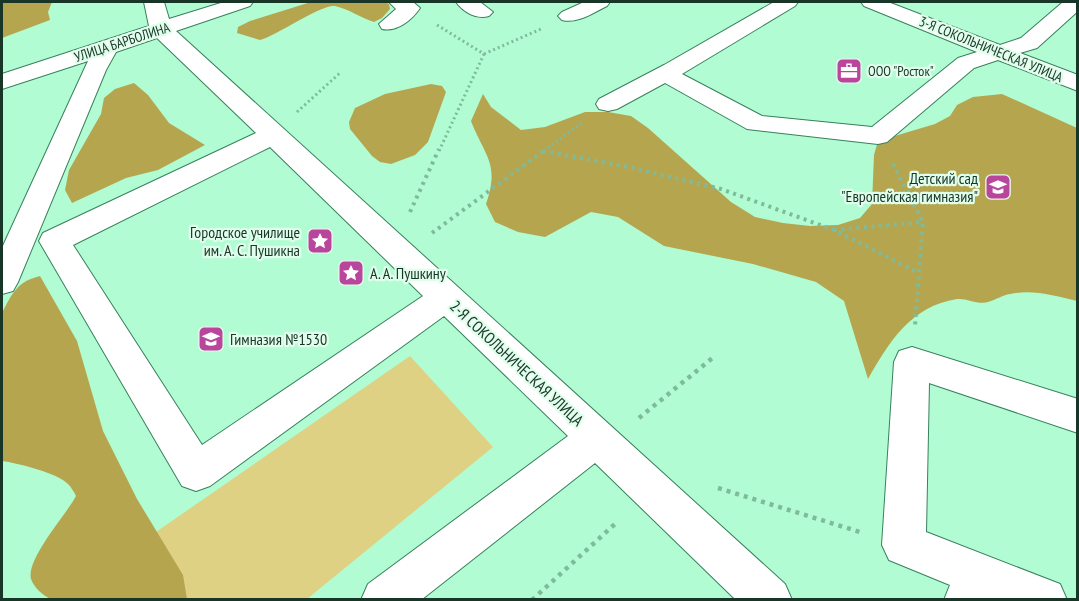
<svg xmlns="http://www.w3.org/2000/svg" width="1079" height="601" viewBox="0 0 1079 601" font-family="'PT Sans Narrow',sans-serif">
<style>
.green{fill:#dfd184}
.forest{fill:#b5a54f}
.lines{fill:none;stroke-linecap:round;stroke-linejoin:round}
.minor-casing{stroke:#37815c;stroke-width:2}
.path-far2{stroke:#7fbb9a;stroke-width:3;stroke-dasharray:2 3;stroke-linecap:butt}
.path-far1{stroke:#7fbb9a;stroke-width:4;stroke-dasharray:3 4.5;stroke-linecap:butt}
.path{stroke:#7fbb9a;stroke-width:4.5;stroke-dasharray:4 5;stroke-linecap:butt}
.minor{fill:#fff;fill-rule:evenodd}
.labels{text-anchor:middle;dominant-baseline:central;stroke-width:4.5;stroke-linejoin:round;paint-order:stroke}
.far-street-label{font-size:14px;fill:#183627;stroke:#e1feec}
.far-poi-label{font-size:14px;fill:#183627;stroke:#e1feec;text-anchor:start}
.poi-label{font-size:16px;fill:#183627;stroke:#e1feec;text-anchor:end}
.street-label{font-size:16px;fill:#183627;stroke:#e1feec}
</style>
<rect width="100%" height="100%" fill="#b1fcd2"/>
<path class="green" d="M 410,356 L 493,447 L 307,599 L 154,599 L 130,550 Z"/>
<path class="forest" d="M 16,2 L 52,2 L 48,12 L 50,20 L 2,38 L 2,3 Z
M 311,2 L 385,2 L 389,4 L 390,9 L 382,18 L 374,22 C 361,18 349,9 335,6 C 321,4 280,34 260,40 L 237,33 L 238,27 L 250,21 Z
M 134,83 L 148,95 L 169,123 L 205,145 L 158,170 L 126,178 L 72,203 L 65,190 L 69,170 L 101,114 L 104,98 L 115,89 Z
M 431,84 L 442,86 L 446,92 L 428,142 L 415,155 L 391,164 L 380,162 L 372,156 L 350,129 L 349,122 L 355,108 L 385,94 Z
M 483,94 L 491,107 L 521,130 L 545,127 L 585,112 L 608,112 L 631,116 L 648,128 L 731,202 L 755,217 L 783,223 L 810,226 L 838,225 L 860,218 L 872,204 L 874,155 L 878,141 L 935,124 L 950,116 L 957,105 L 973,97 L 1002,94 L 1077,128 L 1077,301 C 1056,296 1032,289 1010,294 C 1002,295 996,300 988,302 C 978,305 967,298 957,299 C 911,306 889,342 868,379 L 844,301 L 816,282 L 753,264 L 664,246 L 618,217 L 591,212 L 545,237 L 518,232 L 495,222 L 486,204 C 500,163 485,157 471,121 Z
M 40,276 L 77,341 L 103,431 L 137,499 L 183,575 L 187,599 L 50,599 C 43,595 34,588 31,579 C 26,559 66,515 76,496 C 74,492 71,487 68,484 C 58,473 17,463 2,461 L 2,313 C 13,292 17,282 40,276 Z"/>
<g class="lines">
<g class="minor-casing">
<path id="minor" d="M 144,2 L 164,2 L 169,19 L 224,2 L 253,2 L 250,6 L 176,31 L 785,584 L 792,600 L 736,600 L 595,463 L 421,600 L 361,600 L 368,584 L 568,436 L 444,316 L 210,486 L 196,491 L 182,486 L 39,241 L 43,233 L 256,133 L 157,38 L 116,52 L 106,70 L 18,282 L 13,291 L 2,294 L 2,248 L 88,61 L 2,89 L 2,74 L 149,26 ZM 270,147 L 423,296 L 202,445 L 73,245 Z
M 389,2 L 413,2 L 420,8 C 412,20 397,32 382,29 L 379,24 L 396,9 Z
M 456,2 L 480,2 L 493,12 L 489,16 C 477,20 463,12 456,2 Z
M 584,2 L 610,2 L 607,6 C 593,13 577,24 562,20 L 558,16 L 562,12 Z
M 774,2 L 798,2 L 795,6 L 682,74 L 762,116 L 872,127 L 958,58 L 977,52 L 864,6 L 861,2 L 888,2 L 1000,45 L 1021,38 L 1063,2 L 1078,2 L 1078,11 L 1037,48 L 1020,53 L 1078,75 L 1078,91 L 998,60 L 974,68 L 887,142 L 878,144 L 747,129 L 665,83 L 617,109 L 608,111 L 599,109 L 596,104 L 599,99 L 664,65 Z
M 912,347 L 1078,399 L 1078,433 L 929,383 L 926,532 L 1060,584 L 1067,600 L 944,600 L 950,585 L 889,560 L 882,545 L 894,362 L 899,351 Z"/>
</g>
<path class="path-far2" d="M 437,25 L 484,54 L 439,151
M 484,54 L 541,29
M 297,112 L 341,72
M 544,151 L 583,122"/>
<path class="path-far1" d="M 543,151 L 624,166 L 721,189 L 834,230 L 919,273
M 893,164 L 923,222 L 915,326
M 410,212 L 439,149
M 834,230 L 923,222
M 432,233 L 546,149"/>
<path class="path" d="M 639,418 L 715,356
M 718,488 L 860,532
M 532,600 L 616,523"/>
<use href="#minor" class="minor"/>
</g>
<defs>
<g id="office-square" transform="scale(1.35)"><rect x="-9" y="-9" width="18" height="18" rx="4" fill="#ba459c" stroke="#e1feec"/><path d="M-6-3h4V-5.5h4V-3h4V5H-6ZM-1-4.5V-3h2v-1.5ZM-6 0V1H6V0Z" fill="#fff"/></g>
<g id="school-square" transform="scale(1.35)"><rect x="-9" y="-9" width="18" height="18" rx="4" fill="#ba459c" stroke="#e1feec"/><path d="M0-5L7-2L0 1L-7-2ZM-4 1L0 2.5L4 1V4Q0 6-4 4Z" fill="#fff"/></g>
<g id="sight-square" transform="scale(1.35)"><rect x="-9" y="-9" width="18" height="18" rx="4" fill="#ba459c" stroke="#e1feec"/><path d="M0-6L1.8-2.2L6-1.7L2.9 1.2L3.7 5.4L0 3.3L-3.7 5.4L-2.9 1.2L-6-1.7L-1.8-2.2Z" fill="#fff"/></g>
</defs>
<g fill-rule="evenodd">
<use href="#office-square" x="849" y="71"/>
<use href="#school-square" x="998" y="187"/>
<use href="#sight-square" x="320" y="241"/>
<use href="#sight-square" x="351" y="273"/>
<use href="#school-square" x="211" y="339"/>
</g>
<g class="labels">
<g class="far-street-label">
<text transform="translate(122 42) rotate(-18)">УЛИЦА БАРБОЛИНА</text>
<text transform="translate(991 49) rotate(22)">3-Я СОКОЛЬНИЧЕСКАЯ УЛИЦА</text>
</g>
<g class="far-poi-label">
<text x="868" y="71">ООО "Росток"</text>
</g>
<g class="poi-label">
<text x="978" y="178">Детский сад<tspan x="978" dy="18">"Европейская гимназия"</tspan></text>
<text x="300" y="232">Городское училище<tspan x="300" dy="18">им. А. С. Пушикна</tspan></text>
<text x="370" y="273" text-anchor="start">А. А. Пушкину</text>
<text x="230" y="339" text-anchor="start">Гимназия №1530</text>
</g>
<g class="street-label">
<text transform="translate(517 363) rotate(43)">2-Я СОКОЛЬНИЧЕСКАЯ УЛИЦА</text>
</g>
</g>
<rect width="1079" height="601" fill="none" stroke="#183627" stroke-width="6"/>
</svg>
